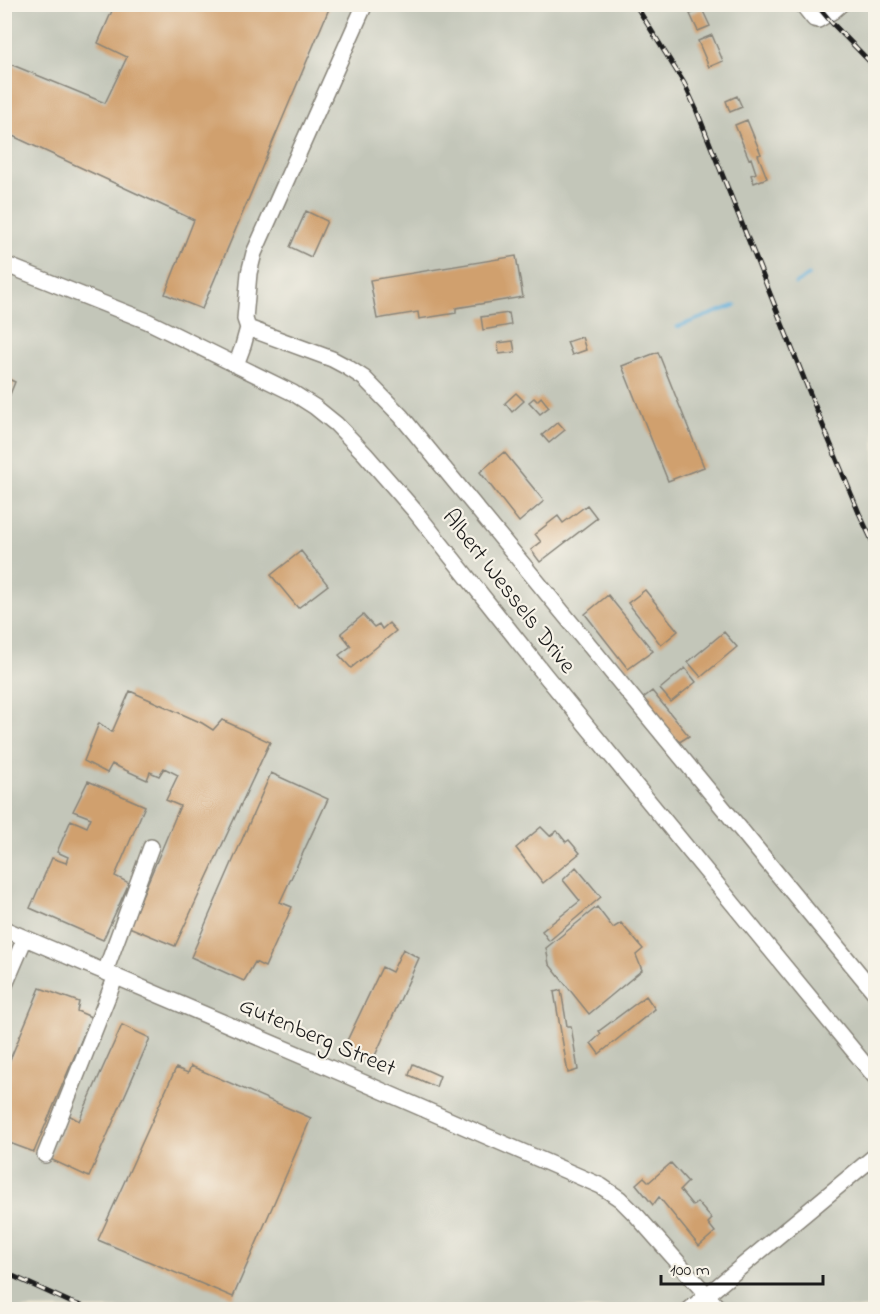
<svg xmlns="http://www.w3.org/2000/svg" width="880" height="1314" viewBox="0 0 880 1314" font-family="'Indie Flower',sans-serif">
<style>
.industrial{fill:#c3c6b9}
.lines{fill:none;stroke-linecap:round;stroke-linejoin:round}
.stream{stroke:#61afdb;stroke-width:3}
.building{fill:#d0a06e}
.minor-casing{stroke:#878378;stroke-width:18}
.minor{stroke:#fff;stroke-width:15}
.rail-casing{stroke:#1c1c1c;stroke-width:5}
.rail{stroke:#f7f3e8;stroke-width:3;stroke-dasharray:9;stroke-linecap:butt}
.labels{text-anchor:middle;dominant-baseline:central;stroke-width:4.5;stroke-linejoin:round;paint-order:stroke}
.street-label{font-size:24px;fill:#1c1c1c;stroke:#f7f3e8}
</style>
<rect width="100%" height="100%" fill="#f7f3e8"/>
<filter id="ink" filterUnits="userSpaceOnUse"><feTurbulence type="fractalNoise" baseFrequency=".0167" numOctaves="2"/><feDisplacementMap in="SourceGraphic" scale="12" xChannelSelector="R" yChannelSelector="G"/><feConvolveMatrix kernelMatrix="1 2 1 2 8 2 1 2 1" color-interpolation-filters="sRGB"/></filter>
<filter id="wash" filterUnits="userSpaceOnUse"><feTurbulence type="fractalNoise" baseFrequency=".008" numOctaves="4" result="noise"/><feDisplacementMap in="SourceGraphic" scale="24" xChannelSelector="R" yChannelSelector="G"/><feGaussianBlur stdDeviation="1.35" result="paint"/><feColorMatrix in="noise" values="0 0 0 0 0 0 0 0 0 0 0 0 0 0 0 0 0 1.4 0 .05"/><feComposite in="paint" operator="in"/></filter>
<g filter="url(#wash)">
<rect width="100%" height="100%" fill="#f2ead5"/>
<path class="industrial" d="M 5,5 L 875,5 L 875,1309 L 5,1309 Z"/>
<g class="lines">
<path class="stream" d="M 868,229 L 876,223
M 795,284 L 809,275
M 677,327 L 736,305"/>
</g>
<g id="blocks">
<path class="building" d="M 115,4 L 331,4 L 202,309 L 165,294 L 194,220 L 4,132 L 4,76 L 10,64 L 105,103 L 127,57 L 98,43 Z
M 702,9 L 710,26 L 698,31 L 690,14 Z
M 712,35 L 723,61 L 709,67 L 698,41 Z
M 737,96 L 742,107 L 730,112 L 726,101 Z
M 747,120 L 761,154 L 758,155 L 767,178 L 754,183 L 751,175 L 756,173 L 751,158 L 749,159 L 735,125 Z
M 306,211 L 327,221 L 311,257 L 290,247 Z
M 516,256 L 523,297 L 456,308 L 456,313 L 419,319 L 418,312 L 377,319 L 370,280 Z
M 509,313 L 511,325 L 483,330 L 481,317 Z
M 582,337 L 586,350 L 572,355 L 567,342 Z
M 513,341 L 515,352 L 499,354 L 498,343 Z
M 658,352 L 704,467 L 668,481 L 622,366 Z
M 4,377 L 15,382 L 5,407 L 4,406 Z
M 516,393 L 524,401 L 512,412 L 505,403 Z
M 541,397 L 549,407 L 540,414 L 529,402 L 534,398 L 537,401 Z
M 558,422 L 565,430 L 549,443 L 542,435 Z
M 504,452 L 544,501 L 519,522 L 480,472 Z
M 587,505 L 597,518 L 540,562 L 531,550 L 541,542 L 535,534 L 558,516 L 563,523 Z
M 301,551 L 328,585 L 298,608 L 271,575 Z
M 645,590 L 678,631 L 661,645 L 628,603 Z
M 608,595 L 653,651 L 628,669 L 585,614 Z
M 363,615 L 374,627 L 379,624 L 382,629 L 389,623 L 396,631 L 351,668 L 339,655 L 351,646 L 341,633 Z
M 724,632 L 737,647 L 701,677 L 688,662 Z
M 685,668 L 696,682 L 671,702 L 660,689 Z
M 130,691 L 202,723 L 213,730 L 222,720 L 270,742 L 175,946 L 129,927 L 180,806 L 166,800 L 178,775 L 164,768 L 159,776 L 150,772 L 147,780 L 112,764 L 107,773 L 84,761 L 99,723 L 112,732 Z
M 652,691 L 689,736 L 678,743 L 642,699 Z
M 271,773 L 328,799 L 280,902 L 292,907 L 265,967 L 255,962 L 244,981 L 191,957 Z
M 88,781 L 145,806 L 115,876 L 129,883 L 103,940 L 30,908 L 52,858 L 66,863 L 68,857 L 57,852 L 71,820 L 87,827 L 91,818 L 73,811 Z
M 541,827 L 550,836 L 557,831 L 566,842 L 569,840 L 580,853 L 543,883 L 516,848 Z
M 576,867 L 601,897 L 549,941 L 542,931 L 580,901 L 563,880 Z
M 597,907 L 613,928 L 621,923 L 643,949 L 636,955 L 642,970 L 589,1014 L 549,964 L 546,948 Z
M 403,949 L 419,958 L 374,1058 L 345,1045 L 382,967 L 392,972 Z
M 40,988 L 79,1002 L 77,1011 L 91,1017 L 34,1152 L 4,1141 L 4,1074 Z
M 561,990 L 567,1026 L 571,1026 L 578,1070 L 568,1073 L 554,992 Z
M 646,996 L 655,1009 L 599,1054 L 591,1043 L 601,1034 L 599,1031 Z
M 122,1025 L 150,1038 L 89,1177 L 50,1159 L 69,1115 L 79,1121 Z
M 413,1064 L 440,1076 L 436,1087 L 409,1075 Z
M 191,1066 L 311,1118 L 233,1297 L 98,1240 L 176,1068 L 188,1073 Z
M 671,1163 L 688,1182 L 680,1190 L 693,1206 L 697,1202 L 712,1219 L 708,1223 L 715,1232 L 699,1246 L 659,1197 L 653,1205 L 636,1184 L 644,1177 L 649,1182 Z"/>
</g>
</g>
<g filter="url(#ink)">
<use href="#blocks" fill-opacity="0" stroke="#878378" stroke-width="1.5"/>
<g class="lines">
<g class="minor-casing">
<path id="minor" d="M 802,4 L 814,19 L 818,20 L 833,11 L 841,4
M 4,264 L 147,321 L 293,393 L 315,407 L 336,424 L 365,454 L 414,510 L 545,675 L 876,1078
M 248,328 L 332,359 L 347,367 L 364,378 L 401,416 L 876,994
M 236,365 L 243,346 L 248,328 L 245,319 L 249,273 L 254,253 L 365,4
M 4,929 L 316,1062 L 601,1186 L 620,1199 L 637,1216 L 720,1310
M 105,972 L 151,847
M 4,987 L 25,938
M 45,1155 L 116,976
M 689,1310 L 876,1155"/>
</g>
<use href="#minor" class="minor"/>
<g class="rail-casing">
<path id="rail" d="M 635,4 L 684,83 L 696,109 L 819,416 L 859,513 L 876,549
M 816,4 L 832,23 L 876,68
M 4,1272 L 70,1302 L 94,1310"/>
</g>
<use href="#rail" class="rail"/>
</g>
</g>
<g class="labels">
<g class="street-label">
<text transform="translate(508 592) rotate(52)">Albert Wessels Drive</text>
<text transform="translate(317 1038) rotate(23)">Gutenberg Street</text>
</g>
</g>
<rect width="880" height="1314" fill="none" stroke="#f7f3e8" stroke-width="24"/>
<path d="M661 1275v9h162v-9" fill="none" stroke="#1c1c1c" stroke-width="3"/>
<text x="670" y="1275" font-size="18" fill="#1c1c1c" stroke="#f7f3e8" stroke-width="4.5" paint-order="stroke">100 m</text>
</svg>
